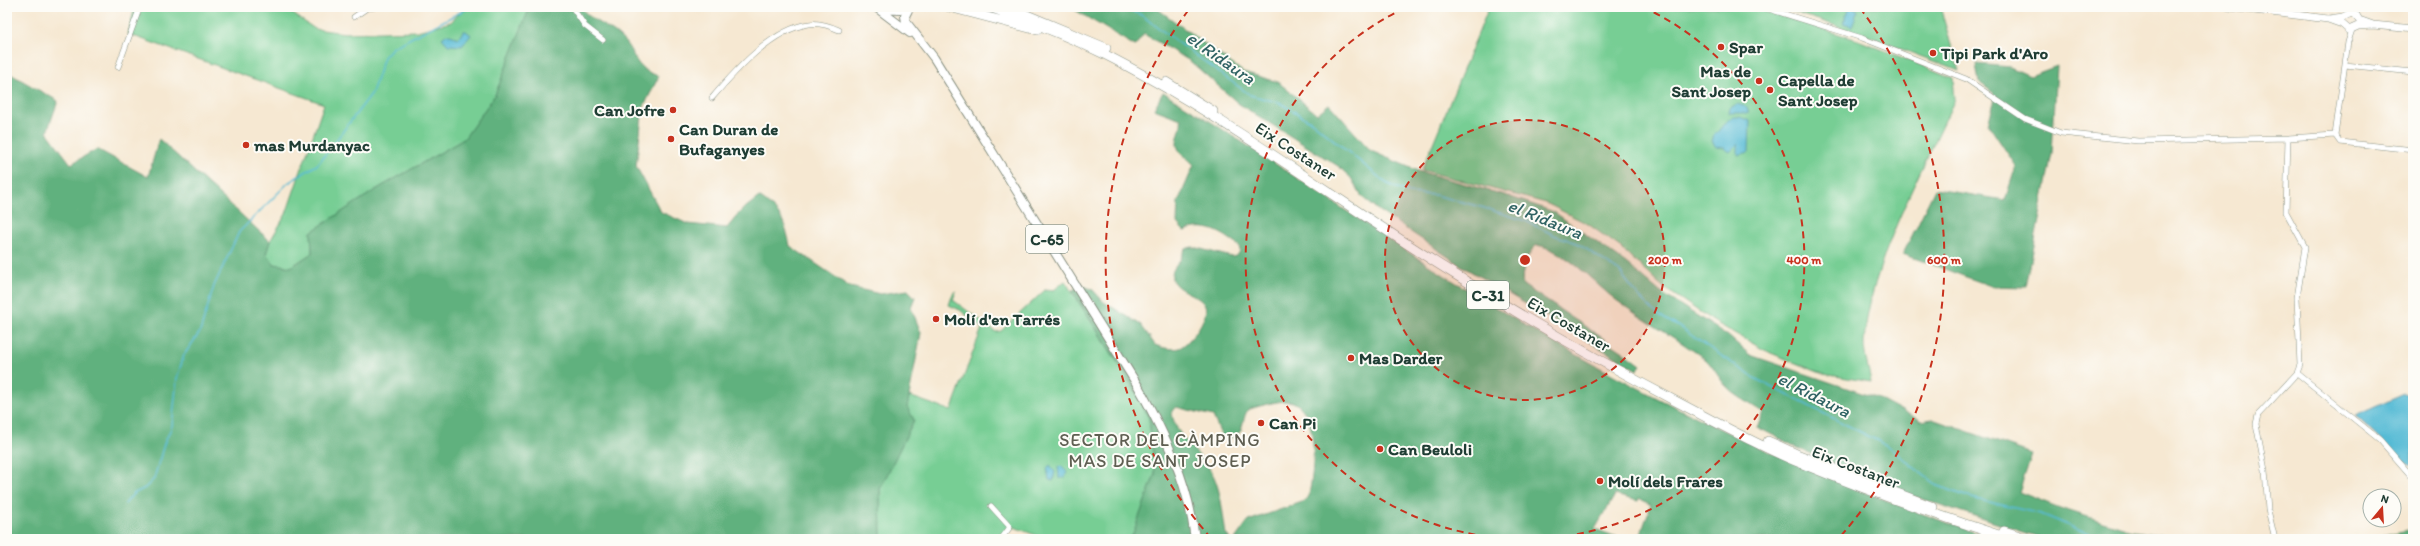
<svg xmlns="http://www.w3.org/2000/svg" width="2420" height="546" viewBox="0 0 2420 546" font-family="Itim,sans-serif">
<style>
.green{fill:#77ce94;stroke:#4b8664}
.forest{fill:#61b17e;stroke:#407759}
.water{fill:#57bbd5;stroke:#3b7c84}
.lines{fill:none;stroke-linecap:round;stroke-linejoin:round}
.stream{stroke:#57bbd5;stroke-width:1.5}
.street-casing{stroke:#8a9283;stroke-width:6}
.secondary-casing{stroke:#8a9283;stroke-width:8}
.primary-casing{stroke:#8a9283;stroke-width:10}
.highway-casing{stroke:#8a9283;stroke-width:10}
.street{stroke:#fff;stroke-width:5}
.secondary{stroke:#fff;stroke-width:7}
.primary{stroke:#fff;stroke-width:8}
.highway{stroke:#fff;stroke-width:9}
.ring{fill:none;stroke:#c8321e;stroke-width:2;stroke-dasharray:7 5}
.poi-dot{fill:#c8321e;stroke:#fdfcf7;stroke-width:1.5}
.labels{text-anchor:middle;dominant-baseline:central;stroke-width:4;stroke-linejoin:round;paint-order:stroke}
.shield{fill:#fdfcf7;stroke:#62766e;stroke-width:1}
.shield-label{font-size:16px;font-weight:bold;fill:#1f3d34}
.poi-label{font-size:17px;font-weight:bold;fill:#1f3d34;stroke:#fdfcf7;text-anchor:start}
.street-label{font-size:17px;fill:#1f3d34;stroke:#fdfcf7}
.water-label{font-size:18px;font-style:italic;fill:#306364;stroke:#fdfcf7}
.neighbourhood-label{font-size:18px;letter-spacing:1px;fill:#5f5f52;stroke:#fdfcf7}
.centre{fill:#c8321e;stroke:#fdfcf7;stroke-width:2}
.ring-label{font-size:12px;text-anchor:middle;font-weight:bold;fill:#c8321e;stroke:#fdfcf7;stroke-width:4;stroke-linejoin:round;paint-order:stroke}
</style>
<rect width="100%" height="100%" fill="#fdfcf7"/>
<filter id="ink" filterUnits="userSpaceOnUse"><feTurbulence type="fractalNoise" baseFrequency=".025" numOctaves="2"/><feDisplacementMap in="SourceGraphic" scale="8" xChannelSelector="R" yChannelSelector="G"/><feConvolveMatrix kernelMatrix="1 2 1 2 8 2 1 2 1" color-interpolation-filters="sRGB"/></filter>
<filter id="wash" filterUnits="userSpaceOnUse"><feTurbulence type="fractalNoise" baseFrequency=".012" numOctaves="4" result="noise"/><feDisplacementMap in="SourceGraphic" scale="16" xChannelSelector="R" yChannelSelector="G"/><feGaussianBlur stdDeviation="0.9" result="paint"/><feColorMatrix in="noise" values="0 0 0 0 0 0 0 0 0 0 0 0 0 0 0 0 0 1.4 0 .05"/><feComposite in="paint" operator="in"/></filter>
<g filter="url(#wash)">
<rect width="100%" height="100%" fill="#f6e8d2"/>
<path class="green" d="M 135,7 L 283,7 L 315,29 L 345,33 L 417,31 L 451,22 L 465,7 L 530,7 L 495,95 L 464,139 L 377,189 L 311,232 L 312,253 L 291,267 L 274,264 L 266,254 L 270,241 L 286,214 L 324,104 L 128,34 Z
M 1489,7 L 1752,7 L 1858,40 L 1953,78 L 1955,99 C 1923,169 1868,267 1864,343 C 1864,355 1869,370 1871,382 L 1823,374 L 1766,351 L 1713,321 L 1663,287 L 1620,247 L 1588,224 L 1546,203 L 1422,170 Z
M 1778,7 L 1940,7 L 1959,71 L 1865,35 Z
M 1065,281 L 1130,382 L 1149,418 L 1155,474 L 1131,539 L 1046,539 L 1014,527 L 1002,539 L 881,539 L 880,489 L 914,420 L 907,407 L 909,396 L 951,411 L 982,328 L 960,310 L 949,305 L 953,293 L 956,291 L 953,300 L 996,332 L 1001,331 L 1046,289 L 1054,290 Z"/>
<path class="forest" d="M 530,7 L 581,7 C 590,21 608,26 620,37 C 637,52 632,69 659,76 L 643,108 L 636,166 L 661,212 L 688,224 L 727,228 L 741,211 L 759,197 C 781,212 785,221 790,246 L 850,287 L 880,294 L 908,290 L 915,297 L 911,307 L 921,333 L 907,407 L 914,420 L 880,489 L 881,539 L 7,539 L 7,72 L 58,101 L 47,132 L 71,164 L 97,149 L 148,177 L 159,139 L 270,241 L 266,254 L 274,264 L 291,267 L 312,253 L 311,232 L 377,189 L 464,139 L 495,95 Z
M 1070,7 L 1155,7 L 1243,72 L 1278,82 L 1317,114 L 1329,104 L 1371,151 L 1418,171 L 1508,196 L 1554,212 L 1626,263 L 1660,292 L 1727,335 L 1750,355 L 1882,400 L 1921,421 L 1932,419 L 2032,454 L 2019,492 L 2060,508 L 2129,530 L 2185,539 L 2045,539 L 1907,494 L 1804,451 L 1757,427 L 1764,413 C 1752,405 1739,398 1729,389 C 1719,380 1714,366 1704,358 C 1675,337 1644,321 1616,300 C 1592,282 1568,251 1537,245 C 1527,252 1520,273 1523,285 L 1625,353 L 1641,365 L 1637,370 L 1465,268 L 1379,211 L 1362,197 L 1351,178 L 1338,166 L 1239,104 L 1190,61 L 1144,34 L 1135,46 Z
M 1976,64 L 2010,67 L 2030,76 L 2057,66 L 2052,153 L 2026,287 L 1991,286 L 1903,254 L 1935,189 L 2005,200 L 2016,166 L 1988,124 L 1996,95 L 1979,82 Z
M 1163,92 C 1291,170 1411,259 1540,334 C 1685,418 1836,487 1995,539 L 1639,539 L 1651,505 L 1639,498 L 1638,501 L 1615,495 L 1595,529 L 1614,536 L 1635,539 L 1235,539 L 1248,521 L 1305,501 L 1309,494 C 1314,472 1320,413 1293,402 C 1286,400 1275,402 1268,404 C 1240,411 1249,408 1240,432 L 1231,438 L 1221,435 L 1213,416 L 1176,407 L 1172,411 C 1173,439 1208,456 1216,482 C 1222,498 1223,517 1226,534 L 1230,539 L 1131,539 L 1155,474 L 1149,418 L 1130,382 L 1072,290 L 1082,286 L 1092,289 L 1104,302 L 1141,325 L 1155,345 C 1163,348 1171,350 1179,348 C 1188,345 1210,317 1205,306 C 1200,293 1169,291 1172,274 C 1173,268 1179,263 1181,258 C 1184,251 1184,248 1193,247 L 1232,257 L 1237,256 L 1240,251 L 1239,246 C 1223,233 1206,222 1184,231 L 1177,223 L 1178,202 L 1194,165 C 1189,159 1181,155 1178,148 C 1174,140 1183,128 1181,119 L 1154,109 Z
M 2413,529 L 2413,539 L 2364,539 Z"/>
<path class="water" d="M 1850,7 L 1858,10 L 1852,26 L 1843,23 Z
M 463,31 L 466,31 L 471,35 L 462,46 L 448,45 L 442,38 L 447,34 L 459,38 Z
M 1737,104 L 1747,107 L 1749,113 L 1729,113 L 1730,108 Z
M 1734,117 L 1740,117 L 1750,121 L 1749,152 L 1738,155 L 1738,144 L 1730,152 L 1724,148 L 1716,147 L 1712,141 L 1714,135 C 1722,129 1723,121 1734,117 Z
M 2404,394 L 2413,397 L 2413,466 C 2402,464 2368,425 2355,416 Z
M 1050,465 L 1055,472 L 1053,481 L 1049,480 L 1047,468 Z
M 1061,466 L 1067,472 L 1065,477 L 1059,479 L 1058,467 Z"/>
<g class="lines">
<path class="stream" d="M 1123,7 L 1141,15 L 1250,95 L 1280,103 L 1312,122 L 1386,183 L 1409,193 L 1435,195 L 1481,207 L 1526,221 L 1554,235 L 1577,243 L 1619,271 L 1639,297 L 1658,315 L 1679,327 L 1754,378 L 1886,445 L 1936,485 L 1971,498 L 2041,514 L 2102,539
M 125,504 L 133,494 L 145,488 L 154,479 L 164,444 L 172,426 L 177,378 L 184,355 L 200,332 L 214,286 L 239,232 L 288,183 L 318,164 L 372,93 L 384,57 L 392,48 L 470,7"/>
</g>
</g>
<g filter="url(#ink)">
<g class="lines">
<g class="street-casing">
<path id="street" d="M 572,7 L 585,26 L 603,40
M 1762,7 L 1862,38 L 1966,79 L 2025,119 L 2061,133 L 2138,141 L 2288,138 L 2335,135
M 2355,7 L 2355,14
M 1754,8 L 1755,7
M 354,17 L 367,8 L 376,7
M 2345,65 L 2413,72
M 118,67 L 140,7
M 712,98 C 735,71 772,29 809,24 C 819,22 830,26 839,30
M 2335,135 L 2348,42 L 2352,30
M 2335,135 L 2340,142 L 2413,150
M 2297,373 L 2380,440 L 2413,478
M 991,506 L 1010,527 L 1001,539
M 2275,539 L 2268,510 L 2265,470 L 2256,424 L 2258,415 L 2297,373 L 2300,365 L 2297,298 L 2305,247 L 2286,212 L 2288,138"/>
</g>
<g class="secondary-casing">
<path id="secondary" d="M 2229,7 L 2328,19 L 2342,24 L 2349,30 L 2358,26 L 2373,25
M 2329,19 L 2343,17 L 2351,13 L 2356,15 L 2359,20 L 2373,25 L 2413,29"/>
</g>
<g class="primary-casing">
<path id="primary" d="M 877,8 L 910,33
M 909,8 L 905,16 L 906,22 L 934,58 L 1138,386 C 1165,434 1189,484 1195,539
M 880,9 L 900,10 L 910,7"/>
</g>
<g class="highway-casing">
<path id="highway" d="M 949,7 L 1037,30
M 989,7 C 1027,20 1065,35 1102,53 C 1225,115 1339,203 1456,275 C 1531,322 1606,365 1683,405 C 1721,425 1759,446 1798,462 C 1868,491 1939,516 2011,539
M 1008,7 L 1106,48
M 1166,82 L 1213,111
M 1768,441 L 1799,455 L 1933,507
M 2004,531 L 2029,539"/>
</g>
<use href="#street" class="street"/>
<use href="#secondary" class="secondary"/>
<use href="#primary" class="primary"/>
<use href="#highway" class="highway"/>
</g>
</g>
<circle cx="1525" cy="260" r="140" fill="#c8321e" fill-opacity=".12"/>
<g class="ring">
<circle cx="1525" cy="260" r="140"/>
<path d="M1523 539A279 279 0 0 1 1407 7M1643 7A279 279 0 0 1 1527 539"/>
<path d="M1211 538A419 419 0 0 1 1190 8M1860 8A419 419 0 0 1 1839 538"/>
</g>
<g class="poi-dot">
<circle cx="1721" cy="47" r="4"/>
<circle cx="1933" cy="53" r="4"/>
<circle cx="1759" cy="81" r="4"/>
<circle cx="1770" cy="90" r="4"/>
<circle cx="673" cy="110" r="4"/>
<circle cx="671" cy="139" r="4"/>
<circle cx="246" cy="145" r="4"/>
<circle cx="936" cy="319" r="4"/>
<circle cx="1351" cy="358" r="4"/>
<circle cx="1261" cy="423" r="4"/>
<circle cx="1380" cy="449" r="4"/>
<circle cx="1600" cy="481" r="4"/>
</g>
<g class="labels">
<g class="shield">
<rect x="1026" y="225" width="42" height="28" rx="3"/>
<rect x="1467" y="281" width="42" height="28" rx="3"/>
</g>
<g class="shield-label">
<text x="1047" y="239">C-65</text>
<text x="1488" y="295">C-31</text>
</g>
<g class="poi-label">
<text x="1729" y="47">Spar</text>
<text x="1941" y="53">Tipi Park d'Aro</text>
<text x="1751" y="71" text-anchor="end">Mas de<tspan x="1751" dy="20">Sant Josep</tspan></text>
<text x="1778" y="80">Capella de<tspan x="1778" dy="20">Sant Josep</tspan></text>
<text x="665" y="110" text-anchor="end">Can Jofre</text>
<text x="679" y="129">Can Duran de<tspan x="679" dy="20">Bufaganyes</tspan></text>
<text x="254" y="145">mas Murdanyac</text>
<text x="944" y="319">Molí d'en Tarrés</text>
<text x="1359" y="358">Mas Darder</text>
<text x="1269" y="423">Can Pi</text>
<text x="1388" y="449">Can Beuloli</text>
<text x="1608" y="481">Molí dels Frares</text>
</g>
<g class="street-label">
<text transform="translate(1296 151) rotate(33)">Eix Costaner</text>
<text transform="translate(1569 324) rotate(30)">Eix Costaner</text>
<text transform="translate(1856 467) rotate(21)">Eix Costaner</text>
</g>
<g class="water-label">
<text transform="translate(1221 58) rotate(35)">el Ridaura</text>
<text transform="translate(1545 219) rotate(22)">el Ridaura</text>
<text transform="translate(1814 395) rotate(27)">el Ridaura</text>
</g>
<g class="neighbourhood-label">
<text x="1160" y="440">SECTOR DEL CÀMPING<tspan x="1160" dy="21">MAS DE SANT JOSEP</tspan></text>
</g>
</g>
<circle cx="1525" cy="260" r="6" class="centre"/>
<g class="ring-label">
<text x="1665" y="264">200 m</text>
<text x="1804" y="264">400 m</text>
<text x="1944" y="264">600 m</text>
</g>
<rect width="2420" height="546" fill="none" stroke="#fdfcf7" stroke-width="24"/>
<g transform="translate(2382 508) rotate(18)"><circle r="19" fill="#fdfcf7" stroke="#a4b0a9"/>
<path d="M0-3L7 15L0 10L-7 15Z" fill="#c8321e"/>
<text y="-6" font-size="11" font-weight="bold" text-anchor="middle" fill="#1f3d34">N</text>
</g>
</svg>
